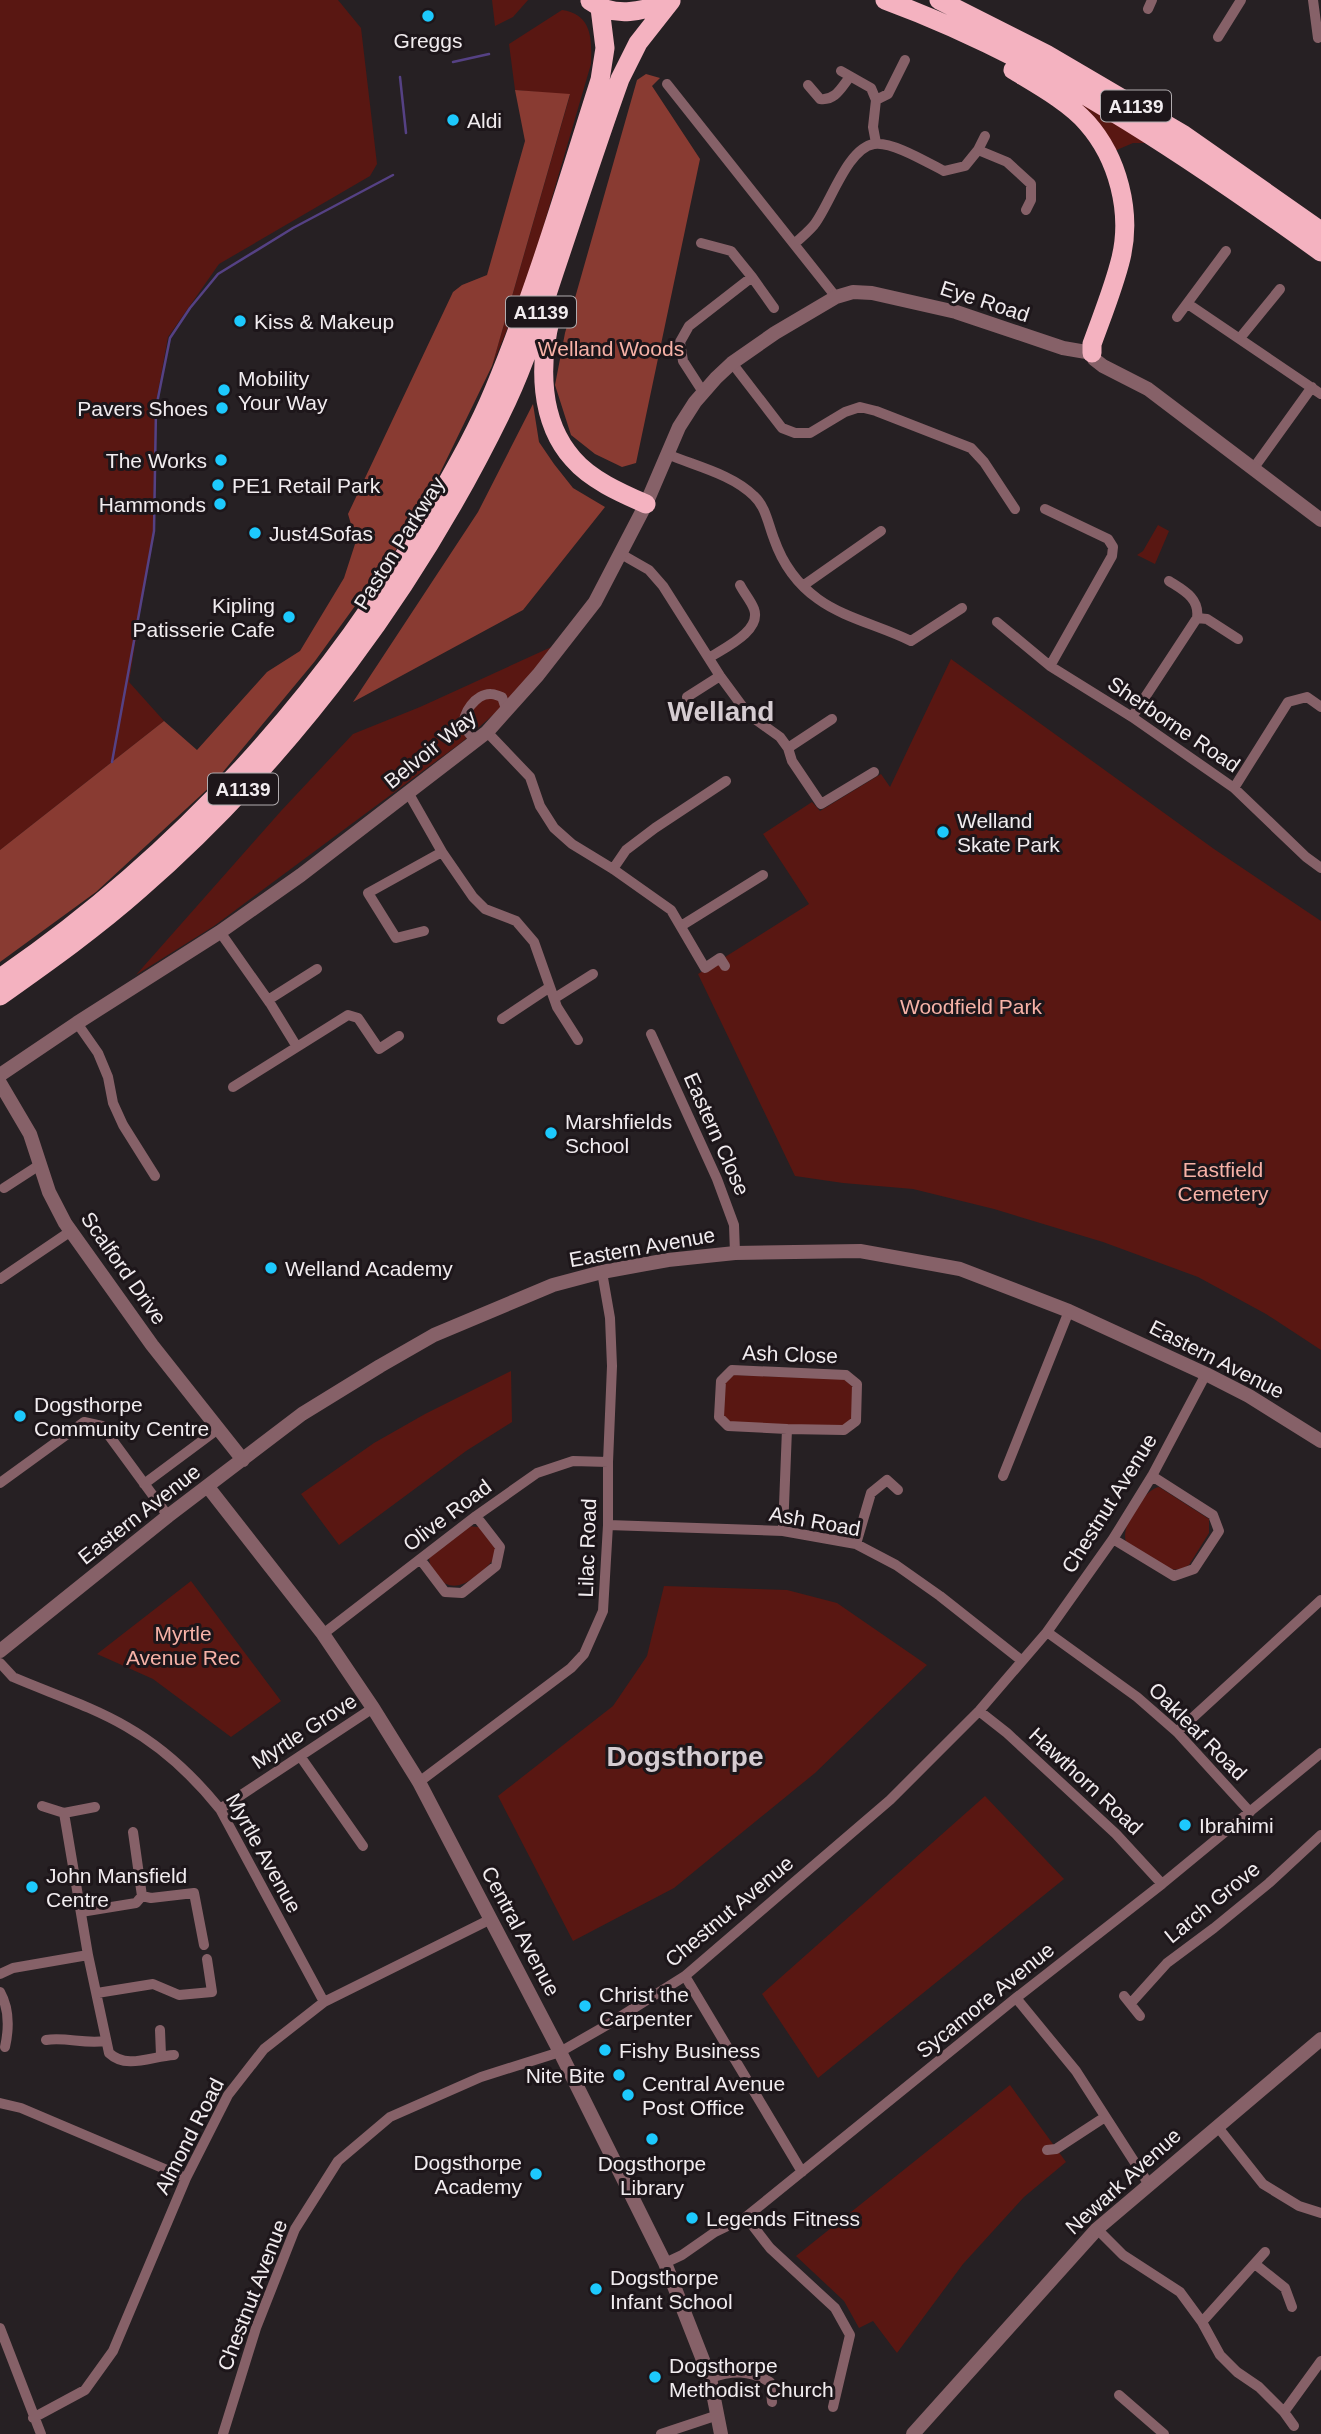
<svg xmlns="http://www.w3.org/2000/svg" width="1321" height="2434" viewBox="0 0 1321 2434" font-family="Arial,sans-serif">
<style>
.green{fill:#591712}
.forest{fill:#893b32}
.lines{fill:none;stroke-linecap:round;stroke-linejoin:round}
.stream{stroke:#554184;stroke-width:2.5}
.minor{stroke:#866168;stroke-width:10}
.tertiary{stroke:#866168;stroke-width:14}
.trunk{stroke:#f4b2c0;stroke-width:19}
.poi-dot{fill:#1dc9fd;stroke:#1d161a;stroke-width:2.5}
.labels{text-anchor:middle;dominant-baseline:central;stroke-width:6;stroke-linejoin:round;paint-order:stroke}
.shield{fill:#1d161a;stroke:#b1acaf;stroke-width:2}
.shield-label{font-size:19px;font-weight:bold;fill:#f1ecef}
.poi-label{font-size:21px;fill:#f1ecef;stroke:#1d161a;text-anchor:start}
.street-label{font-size:21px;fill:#f1ecef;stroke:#1d161a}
.park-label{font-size:21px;fill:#f7b2a7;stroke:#1d161a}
.district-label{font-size:28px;font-weight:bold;fill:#d5ccd1;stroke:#1d161a}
</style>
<rect width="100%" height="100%" fill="#262023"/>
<path class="green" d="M 0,0 L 338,0 L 361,28 L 377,164 L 370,176 L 219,264 L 168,337 L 155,408 L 153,530 L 129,682 L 164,721 L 0,850 Z
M 492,0 L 528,0 L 513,17 L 495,26 Z
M 562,10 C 592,14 592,39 591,64 L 529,276 L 492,366 L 570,95 L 515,90 L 509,44 Z
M 1050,85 L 1149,143 L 1133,143 L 1112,152 Z
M 1158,525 L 1169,531 L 1155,564 L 1137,555 L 1143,551 Z
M 558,644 L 510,700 L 462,742 L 214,926 L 136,975 L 281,811 L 353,734 L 420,707 Z
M 951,659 L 1214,849 L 1321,921 L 1321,1350 L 1266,1314 L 1198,1277 L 1103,1242 L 994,1209 L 913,1189 L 843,1183 L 795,1176 L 698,974 L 809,904 L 763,834 L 812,802 L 820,811 L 881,774 L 890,787 Z
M 511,1371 L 512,1422 L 466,1451 L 339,1545 L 301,1494 L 374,1443 L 425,1414 Z
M 734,1375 L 844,1379 L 853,1387 L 852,1420 L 843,1427 L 730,1423 L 721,1416 L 725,1382 Z
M 1159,1487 L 1209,1519 L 1209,1533 L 1189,1565 L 1181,1569 L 1170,1570 L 1126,1542 C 1120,1527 1143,1490 1159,1487 Z
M 466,1526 L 479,1527 L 496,1549 L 495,1558 C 481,1574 455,1599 438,1577 C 433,1570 429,1566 429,1556 Z
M 191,1581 L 281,1701 L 231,1737 L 153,1679 L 97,1654 Z
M 664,1586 L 787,1590 L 837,1603 L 927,1665 L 815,1773 L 674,1888 L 573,1941 L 498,1796 L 613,1706 L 647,1656 Z
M 985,1796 L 1064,1879 L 818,2078 L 762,1994 Z
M 1010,2085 L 1066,2162 L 1024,2197 L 963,2264 L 897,2353 L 873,2321 L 859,2328 L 844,2301 L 796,2256 Z"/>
<path class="forest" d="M 646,74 L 660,78 L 652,86 L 700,159 L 636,463 L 622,467 L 595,454 L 571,435 L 555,385 L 565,333 L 637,80 Z
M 515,90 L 570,94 L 492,366 L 438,477 L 403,540 L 315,661 L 213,784 L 96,892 L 0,962 L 0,850 L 164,721 L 197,750 L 267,672 L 300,651 L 344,578 L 356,541 L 348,514 L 453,292 L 462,285 L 487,275 L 525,141 Z
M 533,404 L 539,442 L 554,464 L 573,488 L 605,507 L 523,610 L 353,702 L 478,512 Z"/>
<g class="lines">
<path class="stream" d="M 453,62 L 489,54
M 400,77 L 406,133
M 112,762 L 154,531 L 156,408 L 170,338 L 190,308 L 218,274 L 293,228 L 393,175"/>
<path class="minor" d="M 1313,0 L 1318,38
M 1148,9 L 1152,0
M 1218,37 L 1241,0
M 841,71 L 871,88 L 876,100 L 873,127 L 876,143
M 667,84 L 836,297
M 808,85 L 820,99 C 835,101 841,88 849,78
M 876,100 L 888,94 L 905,60
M 978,150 L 985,136
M 701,243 L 731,251 L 752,277
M 794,244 C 801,238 808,232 814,225 C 830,205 847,148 874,144 C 892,141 928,163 944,171 L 965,166 L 978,150 L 1007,162 L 1031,184 L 1031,200 L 1026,210
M 1188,304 L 1321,394
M 1177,317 L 1226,251
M 1240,338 L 1280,289
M 732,363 L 782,428 L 795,433 L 810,433 L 845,412 L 860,407 L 876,411 L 971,448 L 984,462 L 1015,509
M 703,392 L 683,361 L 680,342 L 689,326 L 752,277 L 774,308
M 667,454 C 695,466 732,474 754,496 C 766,507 768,524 774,539 C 782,562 797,584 818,599 C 844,618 881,626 911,641 L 962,608
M 1253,469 L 1312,387
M 1045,509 L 1108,539 L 1113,547 L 1112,556 L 1050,666
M 621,554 L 649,570 L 663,586 L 720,676 L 748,714 L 780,737 L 788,748 L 792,761 L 821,804 L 874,772
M 1169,581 C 1183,590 1200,598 1197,618
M 804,585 L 881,531
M 997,622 L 1050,666 L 1132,717 L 1234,788 L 1306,857 L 1321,868
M 709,658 C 724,648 762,631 754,609 C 751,601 744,593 740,585
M 687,697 L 720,676
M 1132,717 L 1197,618 L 1207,619 L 1238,639
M 487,732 L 530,777 L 540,806 L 554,828 L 572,844 L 613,869 L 671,910 L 705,968 L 720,958 L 725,966
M 476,741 C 472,737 467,732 465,727 C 460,714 477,693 491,694 C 495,694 498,696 502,697 L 506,709
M 788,748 L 832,719
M 1234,788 L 1288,702 L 1307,697 L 1321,707
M 409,794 L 442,852 L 473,897 L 485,909 L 516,921 L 534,942 L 557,1007 L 578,1040
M 613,869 L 626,850 L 655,828 L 726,781
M 681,926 L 763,875
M 424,931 L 396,938 L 368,893 L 442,852
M 220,932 L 270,1003 L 297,1047
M 555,998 L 593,974
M 268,1000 L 317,969
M 502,1019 L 550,987
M 77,1023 L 98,1053 L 108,1077 L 113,1103 L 123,1125 L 155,1176
M 651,1034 L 717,1179 L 734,1225 L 735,1253
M 233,1087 L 348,1015 L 358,1018 L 379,1049 L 399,1036
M 4,1188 L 41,1164
M 0,1279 L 71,1231
M 1003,1476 L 1069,1311
M 0,1483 L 84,1422 L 102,1426 L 168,1516
M 144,1484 L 218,1429
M 608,1525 L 783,1531 L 856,1544 L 896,1565 L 940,1596 L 1021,1660
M 783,1531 L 787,1429 L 728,1426 L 719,1417 L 721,1381 L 732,1370 L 846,1375 L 857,1384 L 856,1421 L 844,1430 L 787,1429
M 1113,1539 L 1174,1576 L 1194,1569 L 1219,1531 L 1213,1515 L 1152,1476
M 856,1544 L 871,1493 L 887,1480 L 898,1490
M 420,1559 L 445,1592 L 462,1593 L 496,1566 L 500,1547 L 476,1516
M 1047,1632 L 1137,1697 L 1177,1732 L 1250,1812
M 323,1634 L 476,1516 L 537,1473 L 573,1461 L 608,1462
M 0,1663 L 13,1677 C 50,1693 91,1706 127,1727 C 162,1747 195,1778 220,1809 L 324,2002
M 979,1711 L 1007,1733 L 1116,1834 L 1162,1884
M 1177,1732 L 1321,1600
M 300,1756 L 363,1846
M 419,1782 L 571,1668 L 584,1654 L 603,1611 L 608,1525 L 608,1462 L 612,1366 L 610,1318 L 602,1272
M 42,1806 L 64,1813 L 95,1807
M 220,1809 L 373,1708
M 64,1813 L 88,1955
M 133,1832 L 142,1896
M 81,1912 L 136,1903 L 142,1896 L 151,1898 L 194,1893 L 204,1945
M 0,1974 L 13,1968 L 88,1955 L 109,2053 C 127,2070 152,2056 174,2055
M 685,1976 L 802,2172
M 0,1992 C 9,2008 9,2029 5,2047
M 97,1993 L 153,1984 L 179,1995 L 212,1992 L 207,1959
M 1124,1996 L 1140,2016
M 1016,1998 L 1076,2071 L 1148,2183
M 1131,2003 L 1167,1963 L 1214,1928 L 1269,1883 L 1321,1835
M 160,2030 L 161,2055
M 46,2040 C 66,2037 84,2044 105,2041
M 0,2103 L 21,2108 L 186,2178
M 1217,2126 L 1263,2184 L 1299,2206 L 1321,2213
M 1047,2150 L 1056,2149 L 1105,2117
M 746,2217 L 770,2248 L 835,2308 L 850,2335 L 833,2407
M 1097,2229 L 1123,2255 L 1180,2292 L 1202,2322 L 1220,2355 L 1237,2372 L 1259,2387 L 1284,2412 L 1294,2426
M 665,2263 L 682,2255 L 715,2232 L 746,2217 L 1016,1998 L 1162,1884 L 1321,1753
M 1255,2264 L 1285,2288 L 1292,2307
M 1202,2322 L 1265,2252
M 0,2328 L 41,2434
M 710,2378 C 733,2370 749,2370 770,2382 L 772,2402
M 1119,2395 L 1164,2434
M 1284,2412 L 1321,2361
M 33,2418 L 85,2390 L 113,2351 L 186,2178 L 228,2095 L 264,2049 L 324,2002 L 491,1919
M 223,2434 L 256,2328 L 295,2229 L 338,2161 L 390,2117 L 481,2077 L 560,2052 L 607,2025 L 685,1976 L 890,1800 L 979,1711 L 1047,1632 L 1113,1539 L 1152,1476 L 1206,1374
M 661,2434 L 718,2415"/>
<path class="tertiary" d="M 0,1075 L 77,1023 L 220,932 L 301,875 L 487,732 L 538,675 L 595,602 L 646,504 L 679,427 L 695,402 L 716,378 L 732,363 L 775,333 L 836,297 L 853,292 L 872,293 L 956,312 L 1063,348 L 1092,353 L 1094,359 L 1103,366 L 1148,389 L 1321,520
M 0,1083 L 30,1134 L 49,1192 L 65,1223 L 152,1345 L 243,1460
M 208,1487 L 323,1634 L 373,1708 L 419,1782 L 560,2052 L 665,2263 L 710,2378 L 721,2434
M 0,1651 L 168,1516 L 302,1414 L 380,1366 L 434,1335 L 553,1285 L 602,1272 L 668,1260 L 735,1253 L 860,1251 L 960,1269 L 1069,1311 L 1206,1374 L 1249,1396 L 1321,1441
M 913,2434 L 1097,2229 L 1321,2039"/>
<path class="trunk" d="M 885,0 C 1043,58 1185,154 1321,252
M 939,0 L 1046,54 L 1184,135 L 1321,231
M 590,1 C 614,19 645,11 671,1
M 1013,70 C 1036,84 1069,102 1087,123 C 1118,158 1132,212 1121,258 C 1114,287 1102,316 1092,344 L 1092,353
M 551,317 C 539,364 539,421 573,459 C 591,480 621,493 646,504
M 0,978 C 177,857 326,694 433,508 C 455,469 477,431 494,390 C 536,289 567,183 600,80 L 605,48 L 600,8
M 0,996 C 48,962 96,928 140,889 C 294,754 419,585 507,401 C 526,360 540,316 554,273 C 576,208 597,143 620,79 L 638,43 L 671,1"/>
</g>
<g class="poi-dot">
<circle cx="428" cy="16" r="7"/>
<circle cx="453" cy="120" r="7"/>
<circle cx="240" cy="321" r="7"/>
<circle cx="224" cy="390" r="7"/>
<circle cx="222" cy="408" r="7"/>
<circle cx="221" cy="460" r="7"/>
<circle cx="218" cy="485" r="7"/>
<circle cx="220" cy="504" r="7"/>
<circle cx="255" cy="533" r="7"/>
<circle cx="289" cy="617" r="7"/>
<circle cx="943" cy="832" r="7"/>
<circle cx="551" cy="1133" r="7"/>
<circle cx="271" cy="1268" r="7"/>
<circle cx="20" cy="1416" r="7"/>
<circle cx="1185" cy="1825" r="7"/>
<circle cx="32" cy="1887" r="7"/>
<circle cx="585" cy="2006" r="7"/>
<circle cx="605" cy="2050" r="7"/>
<circle cx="619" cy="2075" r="7"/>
<circle cx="628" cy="2095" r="7"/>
<circle cx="652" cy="2139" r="7"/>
<circle cx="536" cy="2174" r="7"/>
<circle cx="692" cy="2218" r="7"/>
<circle cx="596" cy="2289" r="7"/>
<circle cx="655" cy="2377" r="7"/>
</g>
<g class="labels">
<g class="shield">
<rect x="1101" y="90.5" width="70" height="31" rx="5"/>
<rect x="506" y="296.5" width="70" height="31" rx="5"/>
<rect x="208" y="773.5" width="70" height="31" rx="5"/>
</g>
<g class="shield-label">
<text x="1136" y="106">A1139</text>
<text x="541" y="312">A1139</text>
<text x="243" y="789">A1139</text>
</g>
<g class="poi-label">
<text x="428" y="40" text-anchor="middle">Greggs</text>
<text x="467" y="120">Aldi</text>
<text x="254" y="321">Kiss &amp; Makeup</text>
<text x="238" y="378">Mobility<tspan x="238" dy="24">Your Way</tspan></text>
<text x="208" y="408" text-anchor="end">Pavers Shoes</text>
<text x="207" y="460" text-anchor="end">The Works</text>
<text x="232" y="485">PE1 Retail Park</text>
<text x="206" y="504" text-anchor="end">Hammonds</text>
<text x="269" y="533">Just4Sofas</text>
<text x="275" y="605" text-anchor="end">Kipling<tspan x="275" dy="24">Patisserie Cafe</tspan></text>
<text x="957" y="820">Welland<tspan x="957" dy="24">Skate Park</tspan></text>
<text x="565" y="1121">Marshfields<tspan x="565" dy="24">School</tspan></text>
<text x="285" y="1268">Welland Academy</text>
<text x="34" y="1404">Dogsthorpe<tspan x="34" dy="24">Community Centre</tspan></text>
<text x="1199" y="1825">Ibrahimi</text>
<text x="46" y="1875">John Mansfield<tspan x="46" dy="24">Centre</tspan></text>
<text x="599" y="1994">Christ the<tspan x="599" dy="24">Carpenter</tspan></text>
<text x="619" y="2050">Fishy Business</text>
<text x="605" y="2075" text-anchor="end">Nite Bite</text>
<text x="642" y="2083">Central Avenue<tspan x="642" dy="24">Post Office</tspan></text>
<text x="522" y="2162" text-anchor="end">Dogsthorpe<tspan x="522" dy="24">Academy</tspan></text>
<text x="652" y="2163" text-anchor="middle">Dogsthorpe<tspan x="652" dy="24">Library</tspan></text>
<text x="706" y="2218">Legends Fitness</text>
<text x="610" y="2277">Dogsthorpe<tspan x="610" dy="24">Infant School</tspan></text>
<text x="669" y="2365">Dogsthorpe<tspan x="669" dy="24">Methodist Church</tspan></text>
</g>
<g class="street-label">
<text transform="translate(985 301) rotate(18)">Eye Road</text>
<text transform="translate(399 543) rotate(-58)">Paston Parkway</text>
<text transform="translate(1174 724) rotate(34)">Sherborne Road</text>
<text transform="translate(430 749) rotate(-39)">Belvoir Way</text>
<text transform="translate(717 1134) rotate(66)">Eastern Close</text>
<text transform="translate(642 1247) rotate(-10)">Eastern Avenue</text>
<text transform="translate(124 1268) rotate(55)">Scalford Drive</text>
<text transform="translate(790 1354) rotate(2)">Ash Close</text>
<text transform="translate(1217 1359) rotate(27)">Eastern Avenue</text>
<text transform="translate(1109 1503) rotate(-58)">Chestnut Avenue</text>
<text transform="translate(139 1514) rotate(-38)">Eastern Avenue</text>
<text transform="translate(447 1515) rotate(-37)">Olive Road</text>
<text transform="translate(815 1521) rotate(10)">Ash Road</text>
<text transform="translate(587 1548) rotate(-88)">Lilac Road</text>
<text transform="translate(304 1731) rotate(-33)">Myrtle Grove</text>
<text transform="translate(1198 1731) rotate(45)">Oakleaf Road</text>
<text transform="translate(1086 1781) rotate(43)">Hawthorn Road</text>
<text transform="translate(264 1853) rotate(61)">Myrtle Avenue</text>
<text transform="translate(1212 1902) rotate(-39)">Larch Grove</text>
<text transform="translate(729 1911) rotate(-40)">Chestnut Avenue</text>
<text transform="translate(521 1931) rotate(62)">Central Avenue</text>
<text transform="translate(985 2000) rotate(-39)">Sycamore Avenue</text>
<text transform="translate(189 2136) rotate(-63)">Almond Road</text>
<text transform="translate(1123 2181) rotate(-42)">Newark Avenue</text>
<text transform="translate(252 2295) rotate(-69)">Chestnut Avenue</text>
</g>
<g class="park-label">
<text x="611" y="348">Welland Woods</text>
<text x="971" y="1006">Woodfield Park</text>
<text x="1223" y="1169">Eastfield<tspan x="1223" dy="24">Cemetery</tspan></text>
<text x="183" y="1633">Myrtle<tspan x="183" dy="24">Avenue Rec</tspan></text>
</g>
<g class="district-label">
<text x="721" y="711">Welland</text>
<text x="685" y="1756">Dogsthorpe</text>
</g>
</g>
</svg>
